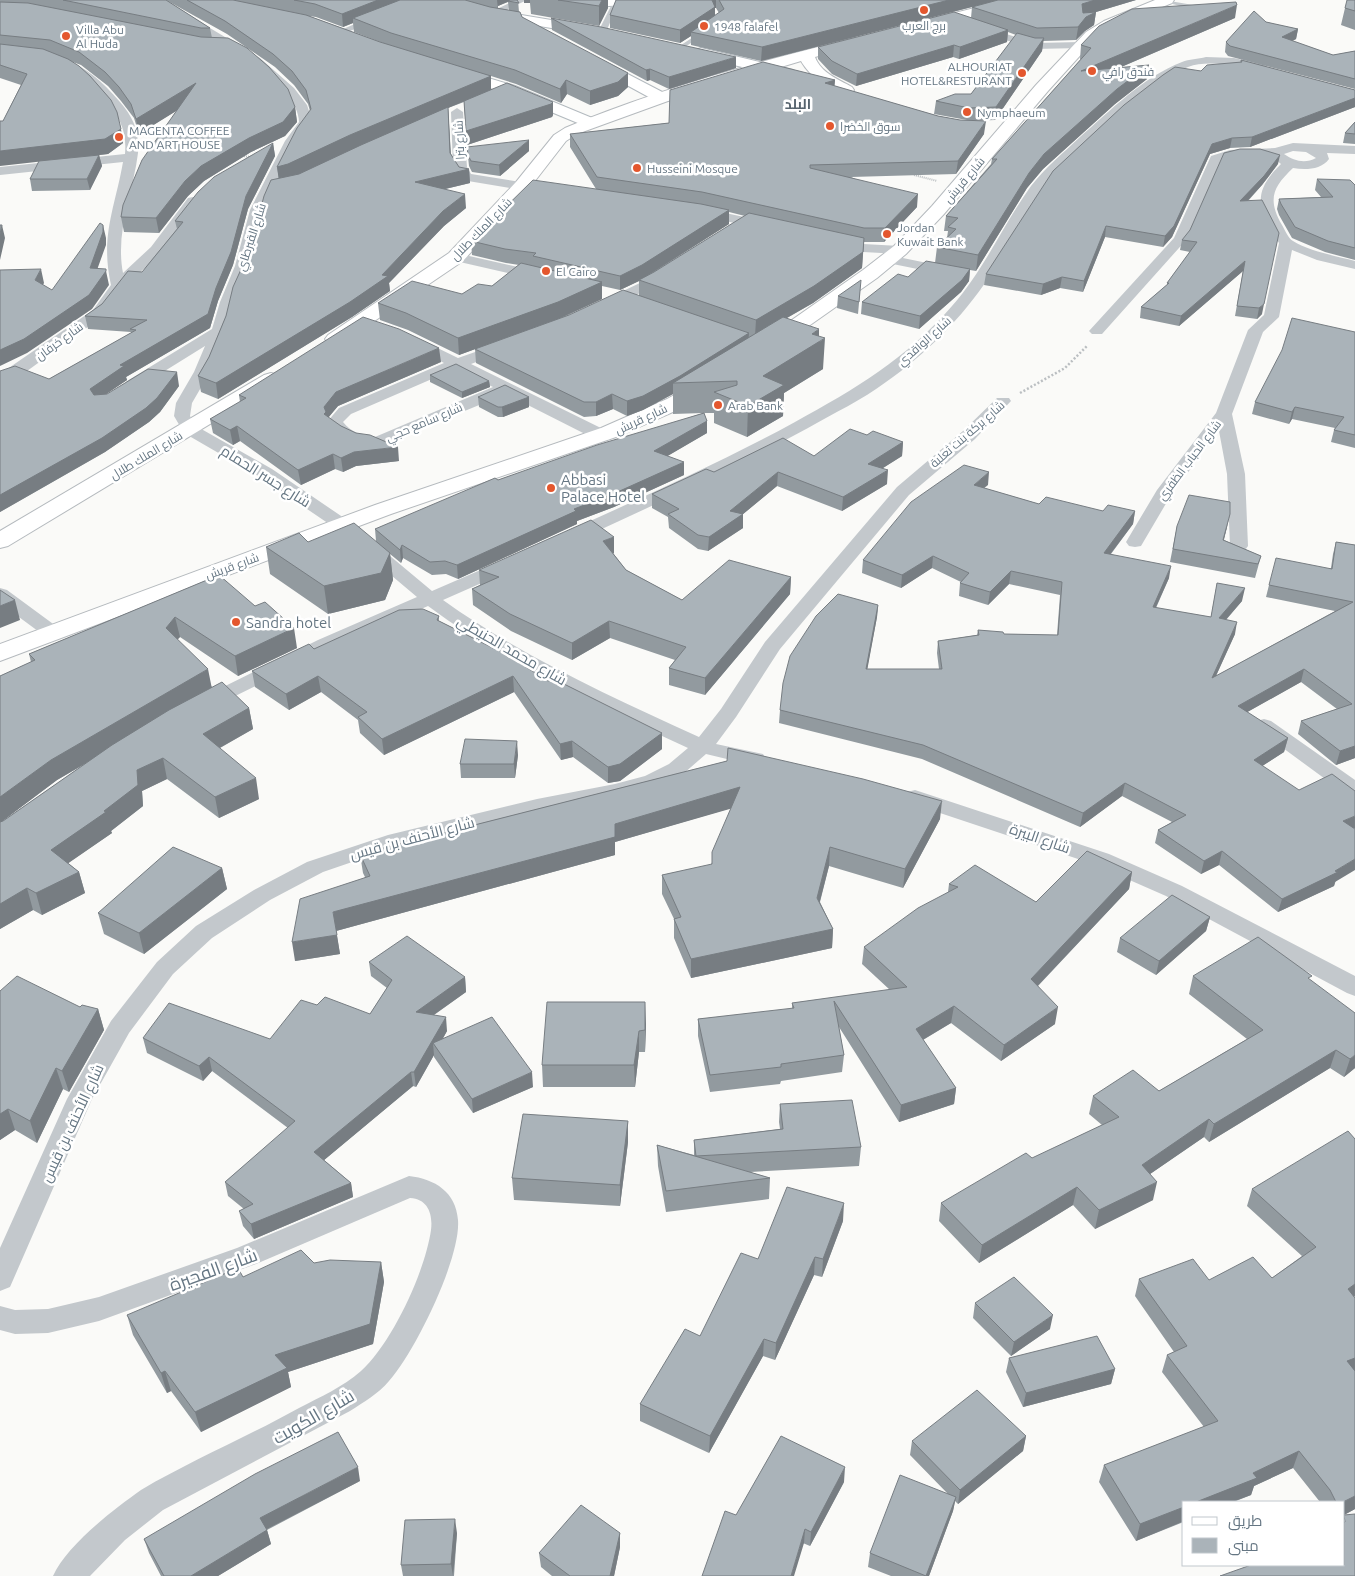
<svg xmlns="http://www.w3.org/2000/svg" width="1355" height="1576" viewBox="0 0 1355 1576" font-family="Ubuntu,Cairo,sans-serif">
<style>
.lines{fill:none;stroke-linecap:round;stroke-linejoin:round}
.secondary-casing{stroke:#b3babf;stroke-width:2}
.primary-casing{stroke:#b5babe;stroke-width:2}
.path-far1{stroke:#bbbfc2;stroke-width:2;stroke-dasharray:1 1;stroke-linecap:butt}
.path{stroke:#bbbfc2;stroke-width:2.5;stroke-dasharray:2 2;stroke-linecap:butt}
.service{fill:#c3c8cc;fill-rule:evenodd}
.pedestrian{fill:#c3c8cc;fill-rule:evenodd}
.minor{fill:#c3c8cc;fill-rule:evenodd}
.secondary{fill:#fff;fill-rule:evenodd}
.primary{fill:#fff;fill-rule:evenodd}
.wall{fill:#929a9f;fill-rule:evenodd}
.shaded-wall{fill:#777d82}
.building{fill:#aab3b9;stroke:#777d82}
.poi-dot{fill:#e4572e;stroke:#fff;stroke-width:2}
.labels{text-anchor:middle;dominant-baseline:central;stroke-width:5;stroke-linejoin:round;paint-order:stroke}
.far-poi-label{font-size:12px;fill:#657683;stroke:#fff;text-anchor:start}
.far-street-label{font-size:12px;fill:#657683;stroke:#fff}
.far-neighbourhood-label{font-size:14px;font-weight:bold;fill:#57646e;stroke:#fff}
.street-label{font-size:15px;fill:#657683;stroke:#fff}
.poi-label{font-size:15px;fill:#657683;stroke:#fff;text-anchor:start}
.near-street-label{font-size:18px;fill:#657683;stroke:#fff}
</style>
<rect width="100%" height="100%" fill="#fafaf8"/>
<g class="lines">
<g class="secondary-casing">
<path id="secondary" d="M 434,0 L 457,0 L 492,10 L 587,26 L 592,27 L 594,30 L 592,33 L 587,34 L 491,18 L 436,3 Z
M 580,0 L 642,0 L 640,3 L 635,4 L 571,9 L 566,8 L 564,5 L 566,2 Z
M 701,48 L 793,70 L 796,73 L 793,76 L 788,78 L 696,56 L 693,53 L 696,50 Z
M 595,57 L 668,95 L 670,98 L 668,101 L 656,101 L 590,65 L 587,62 L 590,59 Z
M 455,68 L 515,86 L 597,120 L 599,123 L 597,126 L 585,126 L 503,92 L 450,76 L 447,73 L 450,70 Z"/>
</g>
<g class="primary-casing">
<path id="primary" d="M 1006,0 L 1030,0 L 1028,3 L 928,28 L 923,27 L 921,24 L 923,21 Z
M 1155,0 L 1174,0 L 1172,3 L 1114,27 L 1096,38 L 1048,91 L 944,214 L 906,254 L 877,278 L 776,349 L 769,351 L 762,349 L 759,345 L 762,341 L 863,270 L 894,246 L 932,206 L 1036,85 L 1086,32 L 1104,21 Z
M 854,38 L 859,39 L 861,42 L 859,45 L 815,57 C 821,73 838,79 852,87 L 854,90 L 852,93 C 834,98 809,75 801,61 L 668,101 L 577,134 L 566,141 L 528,190 L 463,261 L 342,343 L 335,345 L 328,343 L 325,339 L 328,335 L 449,253 L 516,182 L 554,135 L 565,128 C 655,90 760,61 854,38 Z
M 271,373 L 278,375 L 281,379 L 278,383 L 8,546 L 0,548 L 0,531 L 264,375 Z
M 706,379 L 713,381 L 716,385 L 713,389 L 682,408 L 616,437 L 391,514 L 0,661 L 0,644 L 375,505 L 601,428 L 667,399 L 699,381 Z"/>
</g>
<path class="path-far1" d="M 151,129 L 169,126
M 240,156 L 254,157
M 914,175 L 937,181"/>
<path class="path" d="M 1020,393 L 1065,368 L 1087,346"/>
<path class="service" d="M 1164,0 L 1193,5 L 1196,7 L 1193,9 L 1164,2 Z
M 701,32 L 704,34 L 703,35 L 682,49 L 678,49 L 678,47 Z"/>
<path class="pedestrian" d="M 516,0 L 527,0 L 506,10 L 499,8 Z
M 614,0 L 619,2 L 606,32 L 599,34 L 598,32 Z
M 369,18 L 376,20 L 343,34 L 336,32 Z"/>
<path class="minor" d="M 150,0 L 163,0 L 260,58 L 294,88 L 307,105 L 311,117 L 311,122 L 297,141 L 264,210 L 249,266 L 234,302 L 227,331 L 210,372 L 192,403 L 190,416 L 196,426 L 272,469 L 347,520 L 432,591 L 499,562 L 505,560 L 511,562 L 514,566 L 511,570 L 443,600 C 521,656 611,697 699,737 L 721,709 L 765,642 L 897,487 L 963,431 L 997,398 L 1009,398 L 1011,401 L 975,439 L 909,495 L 780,649 L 736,717 L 716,744 L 763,754 L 766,759 L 763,764 L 756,766 L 706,754 L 683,774 L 659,786 L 616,798 L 537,813 L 393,848 L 323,872 L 270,900 L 212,938 L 173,974 L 129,1033 L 92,1099 L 10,1287 L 0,1291 L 0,1248 L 67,1099 L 111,1021 L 157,962 L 196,926 L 254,890 L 307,862 L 388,835 L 537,799 L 615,784 L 645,776 L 669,764 L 688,748 C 599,706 507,665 428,606 L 332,648 L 213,707 L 206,709 L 199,707 L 196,703 L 199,699 L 318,640 L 417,597 L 335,528 L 260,477 L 184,433 L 174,416 L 176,403 L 194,372 L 205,346 L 139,387 L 127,387 L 125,384 L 127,381 L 212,329 L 220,302 L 235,266 L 250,210 L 285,141 L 299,122 C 299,82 209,37 179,19 C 169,13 157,8 150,0 Z
M 981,26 L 1035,43 L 1081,42 L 1087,45 L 1081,48 L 1034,49 L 977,31 L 975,29 L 977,27 Z
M 0,49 C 55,52 83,58 120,102 C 133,117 140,132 138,153 C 133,194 115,231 123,273 L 151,247 L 188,198 L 193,197 L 200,201 L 161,253 L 123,288 L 103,316 L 16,379 L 0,385 L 0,374 L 93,310 L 111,285 C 100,236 115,208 123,162 L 0,175 L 0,167 L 125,154 C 127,131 120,118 106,101 C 75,64 47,58 0,55 Z
M 1206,57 L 1234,58 L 1265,65 L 1267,68 L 1261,72 C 1239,67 1210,59 1188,67 C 1161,78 1135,100 1114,120 C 1090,142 1063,163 1043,189 C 1022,216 1007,249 989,277 C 962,318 926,354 886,382 C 862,400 834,413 808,428 C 733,469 656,504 578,540 L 572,541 L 566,540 L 563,536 L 566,532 C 643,497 720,463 795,422 C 855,389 906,359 952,306 C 984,270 1003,225 1031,186 C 1045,168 1063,153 1080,137 C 1111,110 1143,77 1182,62 C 1189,59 1198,59 1206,57 Z
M 457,108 L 463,112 L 467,167 L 471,174 L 540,185 L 545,186 L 547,189 L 545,192 L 540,193 L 462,180 L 453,167 L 451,112 Z
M 1293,143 L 1355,146 L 1355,154 L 1327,153 L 1329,159 C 1321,170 1305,170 1293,168 C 1273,187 1267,199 1282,225 C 1285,230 1288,238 1293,241 C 1309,251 1336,256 1355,261 L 1355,269 L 1317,260 L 1292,250 L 1279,317 L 1263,332 L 1232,414 L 1245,474 L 1248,546 L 1245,550 L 1239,551 L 1233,550 L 1230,546 L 1227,474 L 1219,431 L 1171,495 L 1141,546 L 1135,547 L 1129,546 L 1126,542 L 1157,490 L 1216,413 L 1248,330 L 1264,315 L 1279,243 C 1259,210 1250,194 1281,164 L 1271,156 L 1238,157 L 1221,161 L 1187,239 L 1102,334 L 1092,334 L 1089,331 L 1174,238 L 1211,156 L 1230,150 L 1275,148 ZM 1293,151 L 1306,152 L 1316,158 C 1305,164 1294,161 1284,154 Z
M 702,208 L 772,223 L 774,226 L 767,230 L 697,215 L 695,212 L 697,209 Z
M 836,238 L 863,244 L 900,246 L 905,247 L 907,250 L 905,253 L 900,254 L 863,252 L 831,245 L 829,242 L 831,239 Z
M 456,253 L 544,273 L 546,276 L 544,279 L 539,280 L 451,260 L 449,257 L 451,254 Z
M 888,255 L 947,267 L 952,268 L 954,271 L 952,274 L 947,275 L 883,262 L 881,259 L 883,256 Z
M 663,272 L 668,273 L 670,276 L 668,279 L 610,308 L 600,308 L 598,305 L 600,302 Z
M 413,336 L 458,358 L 498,344 L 508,344 L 511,347 L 508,350 L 471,364 L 609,432 L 611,436 L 609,440 L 597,440 L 506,394 L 377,447 L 359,445 L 342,438 L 332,431 L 327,422 L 339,408 L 444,363 L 408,344 L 405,341 L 408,338 ZM 455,369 L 493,387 L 375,437 C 362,436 351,432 343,422 L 351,414 Z
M 0,588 L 7,590 L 60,629 L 63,633 L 60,637 L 53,639 L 46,637 L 0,603 Z
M 1264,719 L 1271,721 L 1355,780 L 1355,797 L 1347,795 L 1257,729 L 1254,725 L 1257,721 Z
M 915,790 L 1109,854 L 1182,886 L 1355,976 L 1355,996 L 1347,993 L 1166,896 L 1093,864 L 907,802 L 904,797 L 907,792 Z
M 409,1176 C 435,1179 456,1192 458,1220 C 461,1258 415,1352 389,1381 C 378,1394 364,1402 350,1411 L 163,1510 L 125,1540 L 90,1576 L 53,1576 C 66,1546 114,1509 141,1490 C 192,1460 247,1437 299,1408 C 320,1397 343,1387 361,1371 C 392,1343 425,1272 431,1230 C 433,1214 428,1199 410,1198 L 256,1264 L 99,1321 L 48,1333 L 15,1334 L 0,1330 L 0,1306 L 15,1310 L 48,1309 L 99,1297 L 237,1248 Z"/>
<use href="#secondary" class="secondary"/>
<use href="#primary" class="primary"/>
</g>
<path class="wall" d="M 0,0 L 166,0 L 210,28 L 212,38 L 295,107 L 297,122 L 285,136 L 251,152 L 204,181 L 188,196 L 159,233 L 124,232 L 121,217 L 177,110 L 139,134 L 134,118 L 121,101 L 108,86 L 81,65 L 70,61 L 123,143 L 108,154 L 52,160 L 99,155 L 102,166 L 90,190 L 32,191 L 30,179 L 39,162 L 3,121 L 21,85 L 0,78 Z
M 166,0 L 518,0 L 519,12 L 522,17 L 628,87 L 618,96 L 590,105 L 567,94 L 561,103 L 516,84 L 491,76 L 491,90 L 553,102 L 553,115 L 552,117 L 467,145 L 464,102 L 448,108 L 451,154 L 459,167 L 469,169 L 470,183 L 445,189 L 466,208 L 444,226 L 389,283 L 390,291 L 352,317 L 218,399 L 201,392 L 198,376 L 209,357 L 226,316 L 279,179 L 277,167 L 310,111 L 308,104 L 294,85 L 275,67 L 227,34 ZM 508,2 L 509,10 L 498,8 L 498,6 ZM 309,16 L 316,17 L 343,27 L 353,23 L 354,32 L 391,46 Z
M 524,0 L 608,0 L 608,8 L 599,26 L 531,14 L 530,3 L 524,3 Z
M 616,0 L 1136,0 L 1096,12 L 1094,25 L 1085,31 L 1076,40 L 1043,41 L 1042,51 L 995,120 L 970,121 L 984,134 L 956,174 L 851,177 L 917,207 L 884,242 L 864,242 L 862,268 L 813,303 L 787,318 L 819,336 L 823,369 L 784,393 L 783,416 L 747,437 L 714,423 L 714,413 L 704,413 L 707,421 L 707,433 L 667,456 L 684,475 L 614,507 L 577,521 L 577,524 L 458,579 L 446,574 L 432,575 L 403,558 L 401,563 L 390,554 L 393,580 L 385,600 L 328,614 L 270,574 L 266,547 L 308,542 L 376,541 L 375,529 L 498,480 L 703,413 L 673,414 L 673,394 L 643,410 L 627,416 L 613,409 L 596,416 L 584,417 L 476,363 L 475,349 L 459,355 L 408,330 L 380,320 L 378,303 L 462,294 L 492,286 L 519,265 L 506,263 L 472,255 L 471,241 L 596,189 L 570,147 L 570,134 L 669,123 L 835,80 L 834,86 L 938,116 L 960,120 L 967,120 L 934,114 L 936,101 L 971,94 L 1016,35 L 1008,32 L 1007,42 L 959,59 L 953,57 L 856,86 L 832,74 L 818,59 L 818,47 L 971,18 L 972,7 L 761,61 L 691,45 L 691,36 L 680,43 L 610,28 L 610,15 ZM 715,8 L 716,8 L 719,13 L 715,16 ZM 729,212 L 745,216 L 651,274 L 729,224 ZM 639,281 L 639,296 L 566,316 L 602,299 L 602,286 L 620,290 Z
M 1355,0 L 1355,30 L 1341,25 L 1345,8 Z
M 551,18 L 736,68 L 669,89 L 650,80 L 647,81 L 552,30 Z
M 1235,18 L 1119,68 L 1149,65 L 1147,79 L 1115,104 L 1043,169 L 1027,188 L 976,271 L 970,270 L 969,281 L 961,292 L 919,329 L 861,314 L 862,302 L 908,277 L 935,263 L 937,247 L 947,238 L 948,231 L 944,231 L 946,216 L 991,164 L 992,159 L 1081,59 L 1080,59 L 1081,45 Z
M 1266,22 L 1298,29 L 1296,39 L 1292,41 L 1333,55 L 1355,51 L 1355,89 L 1228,56 L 1225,52 L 1226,42 Z
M 1241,60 L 1355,90 L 1355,107 L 1250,147 L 1230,148 L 1210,154 L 1172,237 L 1163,247 L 1105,237 L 1083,292 L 1060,288 L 1041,295 L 984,285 L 986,274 L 1201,71 L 1240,62 Z
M 1355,122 L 1355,144 L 1343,143 L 1345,133 Z
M 273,143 L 275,156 L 248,209 L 233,265 L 218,301 L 210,328 L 126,377 L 127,380 L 106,394 L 179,386 L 160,412 L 149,422 L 105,452 L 0,512 L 0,371 L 49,379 L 131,333 L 131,332 L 88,329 L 85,316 L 102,304 L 142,272 L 177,229 L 175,221 Z
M 467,147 L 529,151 L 500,176 L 472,172 L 469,166 Z
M 1278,164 L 1262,185 L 1248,201 L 1262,314 L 1257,319 L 1235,316 L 1243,271 L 1179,326 L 1140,318 L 1141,307 L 1167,285 L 1167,283 L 1190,252 L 1180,250 L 1182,240 Z
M 1317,179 L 1355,185 L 1355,260 L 1325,252 L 1292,238 L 1279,215 L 1277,209 L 1279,199 L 1321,197 L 1315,190 Z
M 860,292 L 858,314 L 837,308 L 838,296 Z
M 1355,332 L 1355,448 L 1331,442 L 1334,430 L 1335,428 L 1292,419 L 1289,424 L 1252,414 L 1255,402 Z
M 441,362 L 338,406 L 328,418 L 341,426 L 399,461 L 356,466 L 343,472 L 335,469 L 301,485 L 240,441 L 233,445 L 213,433 L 210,419 L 240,402 L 239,395 Z
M 430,375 L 489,381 L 490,387 L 462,398 L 430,382 Z
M 478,397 L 529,397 L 529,407 L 503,417 L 498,417 L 479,407 Z
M 867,435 L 903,442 L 902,456 L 883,468 L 887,484 L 842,511 L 777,486 L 743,514 L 743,528 L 708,551 L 698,549 L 669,528 L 668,517 L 652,508 L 652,494 L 714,472 L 814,456 Z
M 988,485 L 984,488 L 1039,504 L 1103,511 L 1135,511 L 1133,524 L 1111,554 L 1169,578 L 1156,608 L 1211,617 L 1217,583 L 1242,601 L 1226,620 L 1235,634 L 1216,676 L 1335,611 L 1266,597 L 1269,585 L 1331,568 L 1333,554 L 1336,542 L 1355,545 L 1355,758 L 1336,765 L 1298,734 L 1301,721 L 1337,709 L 1301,682 L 1247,712 L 1288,738 L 1284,752 L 1262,766 L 1354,828 L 1334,886 L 1278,912 L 1219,865 L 1201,874 L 1155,843 L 1158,830 L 1172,822 L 1122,796 L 1080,827 L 922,759 L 779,723 L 780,710 L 878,605 L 877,617 L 867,669 L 939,669 L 937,653 L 938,641 L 977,635 L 978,630 L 1004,634 L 1057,635 L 1060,595 L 1009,584 L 988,605 L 959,596 L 960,583 L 961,582 L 932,568 L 901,588 L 862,573 L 863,560 Z
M 1177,526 L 1227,527 L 1224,540 L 1261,556 L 1255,578 L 1170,562 Z
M 613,553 L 626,570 L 682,600 L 791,577 L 790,594 L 705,695 L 669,685 L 669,668 L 675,660 L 610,638 L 572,660 L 511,631 L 473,605 L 472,589 L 480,585 L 479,570 L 614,553 Z
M 219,575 L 297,648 L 238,676 L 180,637 L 177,639 L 212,687 L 249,708 L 253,729 L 220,748 L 259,799 L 219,818 L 167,779 L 142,791 L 143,806 L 111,831 L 112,833 L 68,863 L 79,872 L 85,893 L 42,915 L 33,910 L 0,929 L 0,676 L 31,662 L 29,654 ZM 85,764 L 3,821 L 1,822 L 57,780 Z
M 439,616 L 439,621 L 492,648 L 491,645 L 548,681 L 662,749 L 620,781 L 608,783 L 573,757 L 561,760 L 514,692 L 384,755 L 360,733 L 358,720 L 321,692 L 289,710 L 255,687 L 252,671 L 314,649 Z
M 518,755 L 515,778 L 461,778 L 460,764 Z
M 727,761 L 940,819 L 903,888 L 829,866 L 820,902 L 833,929 L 832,948 L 691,978 L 674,938 L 674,919 L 662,894 L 662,875 L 711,865 L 731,808 L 615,842 L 615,855 L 336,931 L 340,954 L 295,961 L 365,877 L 363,873 L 360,854 Z
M 222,868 L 227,889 L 144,954 L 104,934 L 98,913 Z
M 1132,872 L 1129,889 L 1038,986 L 1055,1024 L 1001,1061 L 951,1023 L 923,1040 L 956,1088 L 954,1104 L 899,1122 L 839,1027 L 844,1055 L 842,1072 L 781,1081 L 780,1084 L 710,1092 L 698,1036 L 698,1019 L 792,1009 L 792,1003 L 890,990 L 862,964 L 864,947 L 948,892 L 949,884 L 1036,902 Z
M 1210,917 L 1206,931 L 1156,975 L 1117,952 L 1120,938 Z
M 369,962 L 465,977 L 466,992 L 434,1015 L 447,1031 L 443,1038 L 533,1087 L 473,1113 L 434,1057 L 434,1055 L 416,1087 L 413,1086 L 324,1160 L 351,1183 L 353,1197 L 254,1239 L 243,1226 L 239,1211 L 244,1209 L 228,1196 L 225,1182 L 288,1128 L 212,1071 L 203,1081 L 147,1053 L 143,1038 L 270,1039 L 317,1005 L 370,1014 L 387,988 L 371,976 Z
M 1193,976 L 1311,980 L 1355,1068 L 1344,1077 L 1330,1068 L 1209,1142 L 1204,1137 L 1150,1174 L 1153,1200 L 1095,1229 L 1073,1205 L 979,1263 L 939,1221 L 941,1203 L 1102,1125 L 1089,1114 L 1093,1096 L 1159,1091 L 1247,1039 L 1189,994 Z
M 0,991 L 80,1007 L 98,1009 L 104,1030 L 69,1092 L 63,1089 L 37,1143 L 15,1130 L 0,1140 Z
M 646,1024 L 645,1052 L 639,1052 L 635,1087 L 543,1087 L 542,1065 Z
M 780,1104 L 861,1147 L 859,1166 L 750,1172 L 770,1178 L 769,1199 L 666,1212 L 658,1166 L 657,1145 L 694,1155 L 694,1140 L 780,1129 L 779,1122 Z
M 628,1121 L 628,1142 L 620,1206 L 514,1200 L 512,1178 Z
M 1355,1139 L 1355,1296 L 1354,1297 L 1355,1298 L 1355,1509 L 1344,1515 L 1344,1502 L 1320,1502 L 1293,1468 L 1254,1486 L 1251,1495 L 1136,1541 L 1099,1482 L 1104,1465 L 1204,1427 L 1162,1372 L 1167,1355 L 1174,1352 L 1135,1296 L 1139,1279 L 1209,1280 L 1272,1278 L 1302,1256 L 1247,1206 L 1252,1189 Z
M 843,1221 L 822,1277 L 814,1275 L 775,1360 L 763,1356 L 709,1453 L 640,1421 L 640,1404 L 700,1336 L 758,1259 Z
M 381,1262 L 384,1282 L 373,1344 L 288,1372 L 291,1387 L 201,1432 L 171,1391 L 167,1393 L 133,1335 L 127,1315 L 243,1277 L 314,1263 Z
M 975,1303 L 1050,1329 L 1011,1356 L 973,1318 Z
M 1009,1358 L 1115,1369 L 1111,1384 L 1023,1407 L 1006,1372 Z
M 1026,1436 L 1023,1451 L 958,1504 L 955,1501 L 953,1511 L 929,1576 L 891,1576 L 868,1567 L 870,1553 L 948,1494 L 910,1455 L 912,1441 Z
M 360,1481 L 267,1530 L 271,1544 L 218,1576 L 161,1576 L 149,1553 L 144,1539 Z
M 844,1482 L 810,1546 L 736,1515 Z
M 457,1533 L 454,1576 L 403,1576 L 401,1565 Z
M 620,1533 L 620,1547 L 614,1576 L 552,1576 L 541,1567 L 539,1553 Z"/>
<path class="shaded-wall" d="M 378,0 L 413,0 L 353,18 L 353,23 L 343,27 L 342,14 Z
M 497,0 L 512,0 L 498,6 L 498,9 Z
M 524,0 L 530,0 L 530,3 L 524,3 Z
M 602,0 L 608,0 L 608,8 L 599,26 L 599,6 Z
M 710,0 L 716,0 L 716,8 L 715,8 L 715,20 L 691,32 L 691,36 L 680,43 L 680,30 Z
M 949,0 L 999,0 L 761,61 L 762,47 Z
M 1095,0 L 1136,0 L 1096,12 L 1094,25 L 1085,31 L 1076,40 L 1082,4 Z
M 1237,5 L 1235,18 L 1079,85 L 1081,71 Z
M 1298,29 L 1296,39 L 1280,47 L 1282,37 Z
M 1008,30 L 1007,42 L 959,59 L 960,47 Z
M 1044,38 L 1042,51 L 995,120 L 996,107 Z
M 954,45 L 953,57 L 856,86 L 857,74 Z
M 736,57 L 736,68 L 669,89 L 669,77 Z
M 1149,65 L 1147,79 L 1115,104 L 1043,169 L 1027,188 L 976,271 L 978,255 L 1029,173 L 1044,154 L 1117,89 Z
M 650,69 L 650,80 L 647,81 L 646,70 Z
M 628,73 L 628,87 L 618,96 L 590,105 L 590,91 Z
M 491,76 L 491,90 L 448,108 L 451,167 L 290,179 L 279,181 L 277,167 L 350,135 Z
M 566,80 L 567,94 L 561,103 L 560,89 Z
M 835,80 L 834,93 L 825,83 Z
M 196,83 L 199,97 L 139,134 L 136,119 Z
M 1355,98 L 1355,107 L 1250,147 L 1252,137 Z
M 553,102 L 553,115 L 552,117 L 467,145 L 466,131 Z
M 295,107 L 297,122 L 285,136 L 251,152 L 204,181 L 188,196 L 159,233 L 156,218 L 185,181 L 201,166 Z
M 986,121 L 984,134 L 956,174 L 958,161 Z
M 121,129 L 123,143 L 108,154 L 0,166 L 0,151 Z
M 1232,138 L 1230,148 L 1210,154 L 1172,237 L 1163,247 L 1165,236 L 1212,144 Z
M 529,140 L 529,151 L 500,176 L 499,165 Z
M 273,143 L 275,156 L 248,209 L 233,265 L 218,301 L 210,328 L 126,377 L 127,380 L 93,403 L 90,389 L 216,288 L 246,196 Z
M 99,155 L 102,166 L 90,190 L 87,179 Z
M 1280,155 L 1278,164 L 1262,185 L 1238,211 L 1240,201 Z
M 469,169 L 470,183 L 416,196 L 415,182 Z
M 465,194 L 466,208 L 444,226 L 389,283 L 390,291 L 352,317 L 218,399 L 216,383 L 382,275 L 443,211 Z
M 918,194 L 917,207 L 884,242 L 885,228 Z
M 729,210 L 729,224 L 642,279 L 639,280 L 639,281 L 620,290 L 620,276 Z
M 2,225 L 5,238 L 0,260 L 0,234 Z
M 103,225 L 106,238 L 106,245 L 93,281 L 90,268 Z
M 1106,226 L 1105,237 L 1083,292 L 1084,281 Z
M 864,238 L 862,268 L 813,303 L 755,336 L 756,320 Z
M 1245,261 L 1243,271 L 1179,326 L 1181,316 Z
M 41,269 L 44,283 L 38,294 L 35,280 Z
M 970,269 L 969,281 L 961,292 L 919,329 L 920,316 Z
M 106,271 L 109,285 L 92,309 L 27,353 L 0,366 L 0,350 Z
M 1062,277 L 1060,288 L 1041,295 L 1043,284 Z
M 602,282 L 602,299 L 558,319 L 459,355 L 458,338 Z
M 1264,304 L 1262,314 L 1257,319 L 1259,308 Z
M 819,329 L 819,342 L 825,338 L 823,369 L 784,393 L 783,416 L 747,437 L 748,406 L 763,376 L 812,334 Z
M 749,333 L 748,348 L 673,383 L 673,394 L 643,410 L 627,416 L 627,401 Z
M 439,348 L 441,362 L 338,406 L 327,419 L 324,414 L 324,407 L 336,392 Z
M 177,372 L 179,386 L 160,412 L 149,422 L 105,452 L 0,512 L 0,495 Z
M 489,381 L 490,387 L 462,398 L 462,392 Z
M 612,394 L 613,409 L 596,416 L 596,402 Z
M 529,397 L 529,407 L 503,417 L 502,407 Z
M 1295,407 L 1292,419 L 1289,424 L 1292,412 Z
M 707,421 L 707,433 L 654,464 L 654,451 Z
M 237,426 L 240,441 L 233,445 L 230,430 Z
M 903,442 L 902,456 L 867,478 L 868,464 Z
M 398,447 L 399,461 L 356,466 L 343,472 L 341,458 L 354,452 Z
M 333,454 L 335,469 L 301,485 L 298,470 Z
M 684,462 L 684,475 L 614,507 L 577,521 L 577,524 L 458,579 L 457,565 L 574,509 Z
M 888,470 L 887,484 L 842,511 L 843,497 Z
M 778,472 L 777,486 L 742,515 L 743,514 L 743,528 L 708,551 L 709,537 L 730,511 Z
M 989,472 L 988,485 L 972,497 L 974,485 Z
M 1135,511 L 1133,524 L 1102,565 L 1104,553 Z
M 1230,514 L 1227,527 L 1220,553 L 1223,540 Z
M 614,537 L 614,553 L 604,557 L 603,541 Z
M 402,545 L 403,558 L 401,563 L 400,550 Z
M 390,553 L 393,580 L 385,600 L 328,614 L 324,586 Z
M 933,556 L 932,568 L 901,588 L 902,575 Z
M 1171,566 L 1169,578 L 1150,620 L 1153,607 Z
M 1011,571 L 1009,584 L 988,605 L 990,592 Z
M 791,577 L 790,594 L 705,695 L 705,678 Z
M 1245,588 L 1242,601 L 1216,631 L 1219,618 Z
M 15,600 L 20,620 L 0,628 L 0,606 Z
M 878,605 L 877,617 L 865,682 L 866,669 Z
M 175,617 L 180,637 L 170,648 L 166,628 Z
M 609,621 L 610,638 L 572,660 L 572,643 Z
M 1237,622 L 1235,634 L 1209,691 L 1212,678 Z
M 294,628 L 297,648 L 238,676 L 235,656 Z
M 208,669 L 212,689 L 57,780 L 0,823 L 0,797 L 51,760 Z
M 1304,669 L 1301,682 L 1235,719 L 1238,706 Z
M 318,676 L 321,692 L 289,710 L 286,694 Z
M 513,676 L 514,692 L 384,755 L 382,739 Z
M 249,708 L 253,729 L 207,755 L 203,734 Z
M 662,733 L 662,749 L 620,781 L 608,783 L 608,767 Z
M 1288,738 L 1284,752 L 1250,774 L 1254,760 Z
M 517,741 L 518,755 L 515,778 L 514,764 Z
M 572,741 L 573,757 L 561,760 L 560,744 Z
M 1355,746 L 1355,758 L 1336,765 L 1340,751 Z
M 163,758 L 167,779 L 142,791 L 143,806 L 111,831 L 112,833 L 57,871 L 51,850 L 104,811 L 137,770 Z
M 256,778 L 259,799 L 219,818 L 215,797 Z
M 1125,783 L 1122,796 L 1080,827 L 1083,813 Z
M 740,787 L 740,806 L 615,842 L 615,855 L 336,931 L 333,912 L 615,824 Z
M 942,801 L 940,819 L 903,888 L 905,869 Z
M 1355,816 L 1355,828 L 1339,835 L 1343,821 Z
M 830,847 L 829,866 L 816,916 L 817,898 Z
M 1222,851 L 1219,865 L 1201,874 L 1204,861 Z
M 1355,859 L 1355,870 L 1335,882 L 1334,886 L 1278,912 L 1282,899 L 1335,871 Z
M 222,868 L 227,889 L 144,954 L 139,933 Z
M 79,872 L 85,893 L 42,915 L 36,893 Z
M 1132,872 L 1129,889 L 1028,996 L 1031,979 Z
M 27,888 L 33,910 L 0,929 L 0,904 Z
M 1210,917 L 1206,931 L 1156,975 L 1159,961 Z
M 833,929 L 832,948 L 691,978 L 691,959 Z
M 337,935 L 340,954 L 295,961 L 292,942 Z
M 465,977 L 466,992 L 418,1026 L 416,1012 Z
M 645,1002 L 646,1024 L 645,1052 Z
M 954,1006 L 951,1023 L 914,1045 L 916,1029 Z
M 1058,1007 L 1055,1024 L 1001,1061 L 1004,1045 Z
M 98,1009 L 104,1030 L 69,1092 L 62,1071 Z
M 446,1017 L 447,1031 L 437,1049 L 433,1043 L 434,1055 L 416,1087 L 414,1072 Z
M 639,1031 L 639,1052 L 635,1087 L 634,1065 Z
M 1336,1050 L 1330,1068 L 1209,1142 L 1214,1124 Z
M 1355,1055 L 1355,1068 L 1344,1077 L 1350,1059 Z
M 209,1057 L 212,1071 L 203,1081 L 199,1066 Z
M 56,1068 L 63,1089 L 37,1143 L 30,1121 Z
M 411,1072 L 413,1086 L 317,1166 L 314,1152 Z
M 532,1072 L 533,1087 L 473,1113 L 472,1099 Z
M 956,1088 L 954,1104 L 899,1122 L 901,1105 Z
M 8,1109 L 15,1130 L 0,1140 L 0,1114 Z
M 1209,1119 L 1204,1137 L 1137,1183 L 1142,1165 Z
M 628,1121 L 628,1142 L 620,1206 L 620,1185 Z
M 1157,1182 L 1153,1200 L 1095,1229 L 1099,1210 Z
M 351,1183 L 353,1197 L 254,1239 L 251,1224 Z
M 1077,1187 L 1073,1205 L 979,1263 L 982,1245 Z
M 844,1203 L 843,1221 L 822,1277 L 823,1259 Z
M 815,1257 L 814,1275 L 775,1360 L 776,1343 Z
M 381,1262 L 384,1282 L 373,1344 L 288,1372 L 291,1387 L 201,1432 L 195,1412 L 275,1355 Z
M 1355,1284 L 1355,1296 L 1341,1306 L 1348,1289 Z
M 1053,1315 L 1050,1329 L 1011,1356 L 1014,1342 Z
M 764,1339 L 763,1356 L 709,1453 L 710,1436 Z
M 1355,1358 L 1355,1372 L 1347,1361 Z
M 1115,1369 L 1111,1384 L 1023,1407 L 1026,1393 Z
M 165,1371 L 171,1391 L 167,1393 L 161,1373 Z
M 1026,1436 L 1023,1451 L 958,1504 L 960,1490 Z
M 1299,1451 L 1293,1468 L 1254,1486 L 1251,1495 L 1232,1502 L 1196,1502 L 1253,1473 Z
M 358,1467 L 360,1481 L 263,1531 L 260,1518 Z
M 845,1467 L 844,1482 L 810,1546 L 811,1532 Z
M 1355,1496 L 1355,1509 L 1344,1515 L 1344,1502 Z
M 956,1497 L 953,1511 L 929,1576 L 926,1576 Z
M 1184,1507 L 1184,1521 L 1136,1541 L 1140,1524 Z
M 455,1519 L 457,1533 L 453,1576 L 451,1564 Z
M 805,1529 L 804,1543 L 794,1576 L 791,1576 Z
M 267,1530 L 271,1544 L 218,1576 L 191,1576 Z
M 620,1533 L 620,1547 L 614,1576 L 610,1576 Z"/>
<path class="building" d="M 63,0 L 166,0 L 210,28 L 201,28 Z
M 187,0 L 233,0 L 306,15 L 380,42 L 491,76 L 350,135 L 288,164 L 277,167 L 297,128 L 311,109 L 306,90 L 292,71 L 273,54 L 225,21 Z
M 294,0 L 378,0 L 342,14 L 315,4 Z
M 400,0 L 465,0 L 490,7 L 520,12 L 522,17 L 628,73 L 618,82 L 590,91 L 566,80 L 560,89 L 515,70 L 391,33 L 353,18 Z
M 510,0 L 517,0 L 519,3 L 508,1 Z
M 558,0 L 602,0 L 599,6 Z
M 616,0 L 712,0 L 715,7 L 680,30 L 610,15 Z
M 719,0 L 949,0 L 762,47 L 691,32 L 724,9 Z
M 998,0 L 1095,0 L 1082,4 L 1083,13 L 1096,12 L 1086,17 L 1078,27 L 1037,28 L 972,7 Z
M 1347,0 L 1355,0 L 1355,11 L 1345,8 Z
M 0,2 L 28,3 L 201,37 L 228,38 L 247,48 L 269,67 L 288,89 L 295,107 L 283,122 L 249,138 L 201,166 L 185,181 L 156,218 L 121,217 L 123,205 L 142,160 L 196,83 L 136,119 L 131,104 L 119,87 L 105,72 L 79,52 L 50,40 L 0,35 Z
M 1236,2 L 1237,5 L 1081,71 L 1149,65 L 1117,89 L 1044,154 L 1029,173 L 978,255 L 937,247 L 956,229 L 948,227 L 958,218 L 946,216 L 997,159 L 992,159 L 1091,48 L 1081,45 L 1099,26 L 1132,9 Z
M 1254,11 L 1266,22 L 1298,29 L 1282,37 L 1333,55 L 1355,51 L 1355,79 L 1230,46 L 1226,42 Z
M 954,12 L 1008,30 L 960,47 L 954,45 L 857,74 L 832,61 L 818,47 Z
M 551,18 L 601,27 L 736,57 L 669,77 L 650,69 L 646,70 Z
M 1017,33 L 1035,38 L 1044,38 L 996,107 L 969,108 L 936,101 L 955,94 L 971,94 Z
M 0,44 L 43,49 L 68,59 L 79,66 L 90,76 L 111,100 L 117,112 L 121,129 L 105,139 L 0,151 L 0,121 L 3,121 L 27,74 L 0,65 Z
M 1241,60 L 1355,90 L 1355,98 L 1252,137 L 1232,138 L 1212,144 L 1174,226 L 1165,236 L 1106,226 L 1084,281 L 1062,277 L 1043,284 L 986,274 L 1053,171 L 1124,105 L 1163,75 L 1175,67 L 1201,71 L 1207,65 L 1242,62 Z
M 763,62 L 835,80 L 825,83 L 938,116 L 960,120 L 986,121 L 958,161 L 810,165 L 810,168 L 918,194 L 885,228 L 864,228 L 702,192 L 597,177 L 570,134 L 669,123 L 670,90 Z
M 507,83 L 553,102 L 551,104 L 466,131 L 464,101 Z
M 448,107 L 450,153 L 459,167 L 469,169 L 415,182 L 465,194 L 443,211 L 382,275 L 388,276 L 350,302 L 216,383 L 198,376 L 209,357 L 226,316 L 233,287 L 249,252 L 264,196 L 271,180 L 299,174 L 361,145 Z
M 1355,122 L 1355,134 L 1345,133 Z
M 529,140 L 499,165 L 471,161 L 468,155 L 467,147 Z
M 273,143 L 246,196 L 231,252 L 216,288 L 208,314 L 120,365 L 124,366 L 90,389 L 94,395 L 107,394 L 148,369 L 177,372 L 157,398 L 146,408 L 102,438 L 0,495 L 0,371 L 15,366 L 49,379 L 136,330 L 130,329 L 147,320 L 85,316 L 102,304 L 128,271 L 142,272 L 183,222 L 175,221 L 198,192 L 214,177 Z
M 1240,149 L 1260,149 L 1280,155 L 1264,176 L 1240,201 L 1262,200 L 1279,233 L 1264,304 L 1259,308 L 1237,306 L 1245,261 L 1181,316 L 1141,307 L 1169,283 L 1167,283 L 1197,242 L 1182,240 L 1190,230 L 1224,153 Z
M 99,155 L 87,179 L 30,179 L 39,161 Z
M 1317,179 L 1350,180 L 1355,185 L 1355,248 L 1328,241 L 1295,227 L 1281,204 L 1279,199 L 1333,197 Z
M 533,180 L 701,204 L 729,210 L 642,265 L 620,276 L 533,256 L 536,253 L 505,249 L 471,241 Z
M 749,213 L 864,238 L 863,252 L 814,286 L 756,320 L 639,280 L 654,272 Z
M 100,223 L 103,225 L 103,232 L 90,268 L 106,269 L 106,271 L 89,295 L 24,339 L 0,350 L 0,270 L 41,269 L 35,280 L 52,290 Z
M 0,225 L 2,225 L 0,234 Z
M 926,261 L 970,269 L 962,280 L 920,316 L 862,302 L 898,274 L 908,277 Z
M 521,263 L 602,282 L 558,302 L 458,338 L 406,313 L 378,303 L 412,281 L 462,294 L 478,284 L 492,286 Z
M 861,280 L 859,302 L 838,296 Z
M 623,290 L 749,333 L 680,376 L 643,396 L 627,401 L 612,394 L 596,402 L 584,402 L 475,349 L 569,315 Z
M 363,317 L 399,329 L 439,348 L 336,392 L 324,407 L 326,412 L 324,414 L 341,426 L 356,433 L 370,435 L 398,447 L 354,452 L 341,458 L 333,454 L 298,470 L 237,426 L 230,430 L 210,419 L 246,398 L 239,395 Z
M 783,317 L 819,329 L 812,334 L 825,338 L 763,376 L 784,385 L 748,406 L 714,392 L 737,385 L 737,381 L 673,383 Z
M 1292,318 L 1355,332 L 1355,435 L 1334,430 L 1344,417 L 1295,407 L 1292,412 L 1255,402 L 1282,350 Z
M 456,364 L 489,381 L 462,392 L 430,375 Z
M 505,385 L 529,397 L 502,407 L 498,407 L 478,397 Z
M 704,413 L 707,421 L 654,451 L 684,462 L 613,494 L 574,509 L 576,511 L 457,565 L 445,561 L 430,562 L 402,545 L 400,550 L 375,529 L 495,478 L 498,480 L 597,445 Z
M 850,429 L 867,435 L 873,431 L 903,442 L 868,464 L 888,470 L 843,497 L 778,472 L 730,511 L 743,514 L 709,537 L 698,535 L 668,514 L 679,509 L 652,494 L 706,469 L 714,472 L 783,438 L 814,456 Z
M 964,465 L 989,472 L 974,485 L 1039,504 L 1046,497 L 1103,511 L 1108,505 L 1135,511 L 1104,553 L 1171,566 L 1153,607 L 1211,617 L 1217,583 L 1245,588 L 1219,618 L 1237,622 L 1212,678 L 1353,602 L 1269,585 L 1276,558 L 1332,569 L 1336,542 L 1355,545 L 1355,746 L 1340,751 L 1301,721 L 1352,704 L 1304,669 L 1238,706 L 1288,738 L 1254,760 L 1299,790 L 1332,774 L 1355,791 L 1355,816 L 1343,821 L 1355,829 L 1355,859 L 1335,871 L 1338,872 L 1282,899 L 1222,851 L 1204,861 L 1158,830 L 1186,815 L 1125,783 L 1083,813 L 923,745 L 780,710 L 783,683 L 790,656 L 816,616 L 838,594 L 878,605 L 866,669 L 942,669 L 938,641 L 979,635 L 978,630 L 1003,632 L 1004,634 L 1058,635 L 1062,582 L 1011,571 L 990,592 L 960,583 L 969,573 L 933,556 L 902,575 L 863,560 L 911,502 Z
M 1189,495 L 1230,502 L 1230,514 L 1223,540 L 1261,556 L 1258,564 L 1173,549 L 1177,526 Z
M 591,520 L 614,537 L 603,541 L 626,570 L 682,600 L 729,560 L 791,577 L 705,678 L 669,668 L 686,647 L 609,621 L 572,643 L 510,614 L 472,589 L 499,577 L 479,570 Z
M 354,523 L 390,553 L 381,573 L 324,586 L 266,547 L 299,533 L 308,542 Z
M 219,575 L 255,606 L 265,602 L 294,628 L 235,656 L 175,617 L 166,628 L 208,669 L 51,760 L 0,797 L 0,676 L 35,660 L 29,654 Z
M 0,590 L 15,600 L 0,606 Z
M 423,609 L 439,616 L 437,620 L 493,648 L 491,645 L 548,681 L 554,679 L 662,733 L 620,764 L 608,767 L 572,741 L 560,744 L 513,676 L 382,739 L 358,717 L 367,712 L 318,676 L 286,694 L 252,671 L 309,644 L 314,649 L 399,610 Z
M 222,682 L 249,708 L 203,734 L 256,778 L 215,797 L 163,758 L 137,770 L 138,785 L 104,811 L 106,812 L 51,850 L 79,872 L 36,893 L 27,888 L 0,904 L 0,822 L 3,821 L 112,745 L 169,710 Z
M 465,739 L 517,741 L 514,764 L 460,764 Z
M 728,748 L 863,779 L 942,801 L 905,869 L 830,847 L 817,898 L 833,929 L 691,959 L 674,919 L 681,917 L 662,875 L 712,864 L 712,852 L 740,787 L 615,824 L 615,837 L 333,912 L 337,935 L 292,942 L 300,899 L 370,876 L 360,854 L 727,761 Z
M 173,847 L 222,868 L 139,933 L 98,913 Z
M 1087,851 L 1132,872 L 1031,979 L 1058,1007 L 1004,1045 L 954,1006 L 916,1029 L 956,1088 L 901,1105 L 834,1001 L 844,1055 L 781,1064 L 781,1067 L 710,1075 L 698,1019 L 794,1008 L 792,1003 L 907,987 L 864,947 L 918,908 L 958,887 L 949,884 L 975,865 L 1036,902 Z
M 1172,895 L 1210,917 L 1159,961 L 1120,938 Z
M 407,936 L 465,977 L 416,1012 L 446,1017 L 414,1072 L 411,1072 L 314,1152 L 351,1183 L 251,1224 L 239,1211 L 253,1204 L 225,1182 L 295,1121 L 209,1057 L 199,1066 L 143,1038 L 169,1003 L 270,1039 L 301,1000 L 317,1005 L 325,997 L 370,1014 L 392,980 L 369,962 Z
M 1258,937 L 1312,976 L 1308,978 L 1355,1013 L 1355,1055 L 1350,1059 L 1336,1050 L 1214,1124 L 1209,1119 L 1142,1165 L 1157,1182 L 1099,1210 L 1077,1187 L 982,1245 L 941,1203 L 1026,1153 L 1032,1158 L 1119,1117 L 1093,1096 L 1133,1070 L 1159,1091 L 1263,1030 L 1193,976 Z
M 17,976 L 80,1007 L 82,1005 L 98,1009 L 62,1071 L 56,1068 L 30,1121 L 8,1109 L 0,1114 L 0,991 Z
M 547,1002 L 645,1002 L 645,1030 L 639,1031 L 634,1065 L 542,1065 Z
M 492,1017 L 532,1072 L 472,1099 L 433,1043 Z
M 852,1100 L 861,1147 L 696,1156 L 694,1140 L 783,1129 L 780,1104 Z
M 523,1114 L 628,1121 L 620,1185 L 512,1178 Z
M 1348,1131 L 1355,1139 L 1355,1284 L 1348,1289 L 1355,1298 L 1355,1358 L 1347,1361 L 1355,1371 L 1355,1496 L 1343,1502 L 1336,1502 L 1330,1490 L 1299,1451 L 1253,1473 L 1257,1478 L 1196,1502 L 1184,1502 L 1184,1507 L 1140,1524 L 1104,1465 L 1218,1421 L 1167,1355 L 1187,1346 L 1139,1279 L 1193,1259 L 1209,1280 L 1253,1257 L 1272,1278 L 1316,1247 L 1252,1189 Z
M 657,1145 L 770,1178 L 666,1191 Z
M 787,1187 L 844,1203 L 823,1259 L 815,1257 L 776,1343 L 764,1339 L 710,1436 L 640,1404 L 685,1329 L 700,1336 L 741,1253 L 758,1259 Z
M 301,1250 L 314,1263 L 330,1260 L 381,1262 L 370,1324 L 275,1355 L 287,1368 L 195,1412 L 165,1371 L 161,1373 L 127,1315 L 238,1268 L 243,1277 Z
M 1014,1277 L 1053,1315 L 1014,1342 L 975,1303 Z
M 1097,1336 L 1115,1369 L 1026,1393 L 1009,1358 Z
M 977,1390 L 1026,1436 L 960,1490 L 912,1441 Z
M 338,1432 L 358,1467 L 260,1518 L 267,1530 L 191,1576 L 164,1576 L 144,1539 L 255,1474 Z
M 781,1436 L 845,1467 L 811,1532 L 805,1529 L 791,1576 L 702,1576 L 725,1511 L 736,1515 Z
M 900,1475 L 956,1497 L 926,1576 L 870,1553 Z
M 581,1505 L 620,1533 L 610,1576 L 570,1576 L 539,1553 Z
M 1355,1514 L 1355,1576 L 1220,1576 L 1251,1565 L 1344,1565 L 1344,1522 L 1345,1522 L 1344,1515 Z
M 455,1519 L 451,1564 L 401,1565 L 405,1520 Z"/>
<g class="poi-dot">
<circle cx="924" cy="10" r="5"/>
<circle cx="704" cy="26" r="5"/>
<circle cx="66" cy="36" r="5"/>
<circle cx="1092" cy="71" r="5"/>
<circle cx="1022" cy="73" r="5"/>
<circle cx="967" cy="112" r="5"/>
<circle cx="830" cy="126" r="5"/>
<circle cx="119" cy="137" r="5"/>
<circle cx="637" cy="168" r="5"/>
<circle cx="887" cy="234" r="5"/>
<circle cx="546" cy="271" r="5"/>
<circle cx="718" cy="405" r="5"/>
<circle cx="551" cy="488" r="5"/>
<circle cx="236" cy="622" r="5"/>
</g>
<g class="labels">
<g class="far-poi-label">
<text x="924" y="25" text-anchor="middle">برج العرب</text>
<text x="714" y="26">1948 falafel</text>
<text x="76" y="29">Villa Abu<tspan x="76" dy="14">Al Huda</tspan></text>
<text x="1012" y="66" text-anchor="end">ALHOURIAT<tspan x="1012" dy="14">HOTEL&amp;RESTURANT</tspan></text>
<text x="1102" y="71">فندق رافي</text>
<text x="977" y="112">Nymphaeum</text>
<text x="840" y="126">سوق الخضرا</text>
<text x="129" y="130">MAGENTA COFFEE<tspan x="129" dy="14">AND ART HOUSE</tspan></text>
<text x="647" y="168">Husseini Mosque</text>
<text x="897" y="227">Jordan<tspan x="897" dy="14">Kuwait Bank</tspan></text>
<text x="556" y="271">El Cairo</text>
<text x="728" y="405">Arab Bank</text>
</g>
<g class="far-street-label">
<text transform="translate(459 140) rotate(-93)">شارع بترا</text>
<text transform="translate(964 180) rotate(-50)">شارع قريش</text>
<text transform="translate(481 229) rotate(-46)">شارع الملك طلال</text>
<text transform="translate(251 237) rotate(-72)">شارع القبرطاي</text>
<text transform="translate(59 341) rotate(-36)">شارع خرفان</text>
<text transform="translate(924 341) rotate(-42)">شارع الواقدي</text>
<text transform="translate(641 419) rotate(-25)">شارع قريش</text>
<text transform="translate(424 422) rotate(-23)">شارع سامع حجي</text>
<text transform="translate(967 434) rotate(-41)">شارع بركة بنت ثعلبة</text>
<text transform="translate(146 455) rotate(-31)">شارع الملك طلال</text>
<text transform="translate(1189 460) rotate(-53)">شارع الحباب الظفري</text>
<text transform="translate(232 566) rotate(-20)">شارع قريش</text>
</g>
<g class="far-neighbourhood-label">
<text x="798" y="104">البلد</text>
</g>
<g class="street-label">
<text transform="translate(266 476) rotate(32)">شارع جسر الحمام</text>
<text transform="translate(512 650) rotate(30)">شارع محمد الحنيطي</text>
<text transform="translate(412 838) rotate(-15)">شارع الأحنف بن قيس</text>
<text transform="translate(1040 838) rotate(19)">شارع البيرة</text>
<text transform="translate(72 1123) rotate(-65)">شارع الأحنف بن قيس</text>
</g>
<g class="poi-label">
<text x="561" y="479">Abbasi<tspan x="561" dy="17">Palace Hotel</tspan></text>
<text x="246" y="622">Sandra hotel</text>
</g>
<g class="near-street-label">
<text transform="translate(213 1269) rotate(-20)">شارع الفجيرة</text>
<text transform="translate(313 1416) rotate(-30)">شارع الكويت</text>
</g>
</g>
<rect x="1182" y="1501" width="162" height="65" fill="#ffffff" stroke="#c1c8cd"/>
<rect x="1192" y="1517" width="25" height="8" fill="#ffffff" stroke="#c1c8cd"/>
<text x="1228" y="1526" font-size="15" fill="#657683">طريق</text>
<rect x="1192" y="1538" width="25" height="15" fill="#aab3b9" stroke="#c1c8cd"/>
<text x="1228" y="1551" font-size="15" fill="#657683">مبنى</text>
</svg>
